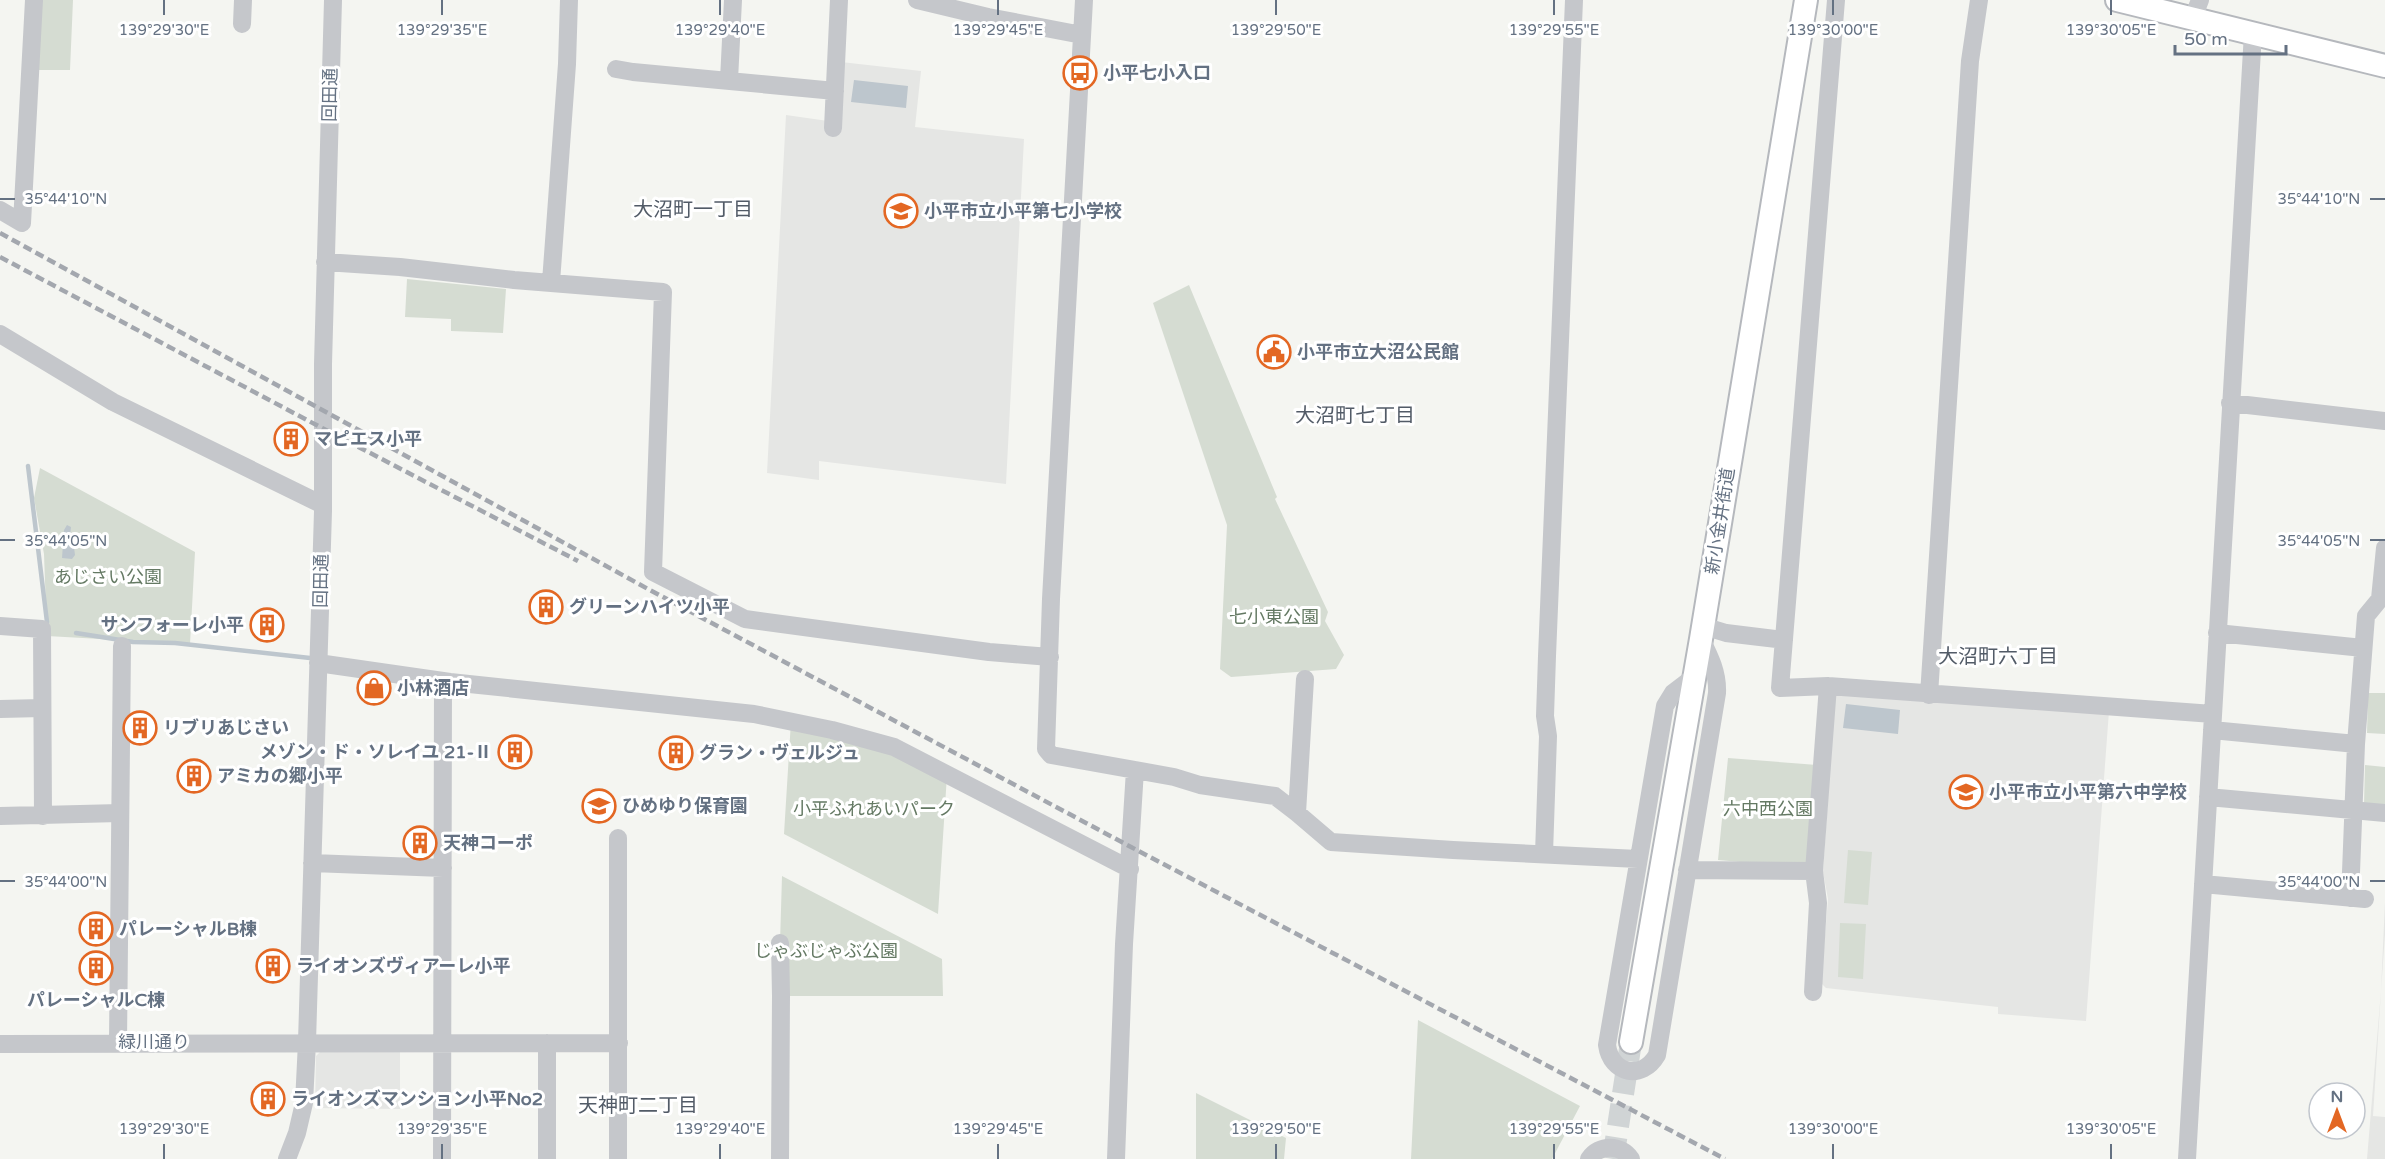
<svg xmlns="http://www.w3.org/2000/svg" width="2385" height="1159" viewBox="0 0 2385 1159" font-family="'Varela Round','Noto Sans JP',sans-serif">
<style>
.built{fill:#e5e6e4}
.green{fill:#d5dcd2}
.water{fill:#bdc6cd}
.lines{fill:none;stroke-linecap:round;stroke-linejoin:round}
.stream{stroke:#bdc6cd;stroke-width:4.5}
.major-tunnel{stroke:#d0d4d5;stroke-width:22;stroke-dasharray:22 11;stroke-linecap:butt}
.major-casing{stroke:#b5b8bd;stroke-width:26}
.minor{stroke:#c5c7cb;stroke-width:18}
.major{stroke:#fff;stroke-width:22}
.rail{stroke:#a3a7ae;stroke-width:4.5;stroke-dasharray:9 4.5;stroke-linecap:butt}
.ticks{fill:none;stroke:#647182;stroke-width:2}
.labels{text-anchor:middle;dominant-baseline:central;stroke-width:6;stroke-linejoin:round;paint-order:stroke}
.poi-label{font-size:18px;font-weight:bold;fill:#647182;stroke:#fff;text-anchor:start}
.street-label{font-size:18px;fill:#647182;stroke:#fff}
.park-label{font-size:18px;fill:#647963;stroke:#fff}
.neighbourhood-label{font-size:20px;fill:#525b67;stroke:#fff}
.ticks-label{font-size:15px;text-anchor:middle;fill:#647182;stroke:#fff;stroke-width:6;stroke-linejoin:round;paint-order:stroke}
</style>
<rect width="100%" height="100%" fill="#f4f5f1"/>
<path class="built" d="M 841,62 L 921,71 L 915,127 L 1024,139 L 1006,484 L 819,461 L 819,480 L 767,473 L 786,115 L 828,121 Z
M 1835,695 L 2109,711 L 2086,1021 L 1998,1014 L 1998,1007 L 1826,988 L 1821,983 L 1828,899 L 1823,872 Z
M 2385,902 L 2385,934 L 2381,991 L 2373,1116 L 2385,1117 L 2385,1159 L 2367,1159 L 2381,991 Z
M 400,1048 L 400,1109 L 315,1108 L 316,1056 L 323,1049 Z"/>
<path class="green" d="M 39,0 L 73,0 L 70,70 L 36,70 Z
M 407,279 L 506,289 L 503,333 L 451,331 L 451,319 L 405,317 Z
M 1189,285 L 1277,497 L 1275,499 L 1328,612 L 1325,621 L 1344,655 L 1336,669 L 1231,677 L 1220,669 L 1227,525 L 1153,303 Z
M 40,468 L 195,552 L 190,644 L 47,636 L 44,554 L 34,498 Z
M 2368,693 L 2385,693 L 2385,734 L 2367,733 Z
M 791,721 L 832,730 L 947,775 L 938,914 L 784,834 Z
M 1728,758 L 1817,765 L 1809,868 L 1718,860 Z
M 2365,765 L 2385,767 L 2385,805 L 2364,804 Z
M 1848,850 L 1872,852 L 1868,905 L 1844,903 Z
M 782,876 L 942,959 L 943,996 L 781,996 L 780,943 Z
M 1840,923 L 1866,924 L 1863,979 L 1838,977 Z
M 1418,1020 L 1580,1106 L 1552,1159 L 1411,1159 Z
M 1196,1093 L 1286,1138 L 1284,1159 L 1196,1159 Z"/>
<path class="water" d="M 854,80 L 908,86 L 906,108 L 851,102 Z
M 67,525 L 71,527 L 70,537 L 73,540 L 75,555 L 72,559 L 62,558 L 64,530 Z
M 1846,704 L 1900,710 L 1898,734 L 1843,728 Z"/>
<g class="lines">
<path class="stream" d="M 28,466 L 47,622
M 76,633 L 133,642 L 175,643 L 310,658"/>
<path class="major-tunnel" d="M 1613,1159 L 1631,1042"/>
<g class="major-casing">
<path id="major" d="M 2117,0 L 2385,66
M 1631,1042 L 1701,639 L 1806,0"/>
</g>
<path class="minor" d="M 917,0 L 988,17 L 1082,35
M 1084,0 L 1051,599 L 1046,749 L 1051,755 L 1174,777 L 1200,785 L 1275,796 L 1297,813
M 1836,0 L 1780,688 L 1828,686 L 2213,714
M 2193,18 L 2200,0
M 242,24 L 243,0
M 616,69 L 633,72 L 835,91
M 729,80 L 733,0
M 833,128 L 839,0
M 0,210 L 22,223 L 34,0
M 325,262 L 400,267 L 514,280 L 663,292 L 653,572 L 745,619 L 989,652 L 1050,657
M 551,282 L 567,64 L 569,0
M 0,334 L 113,402 L 323,505
M 2230,403 L 2385,421
M 0,626 L 42,629 L 43,816
M 1703,626 L 1726,633 L 1784,640
M 2217,633 L 2363,648
M 318,663 L 450,682 L 754,714 L 832,730 L 894,747 L 1130,869
M 1694,677 L 1673,693 L 1665,706 L 1607,1045 C 1611,1074 1642,1081 1657,1055 L 1717,693 C 1718,673 1710,657 1701,639
M 1305,679 L 1297,813 L 1331,842 L 1453,850 L 1638,859
M 1929,695 L 1970,61 L 1979,0
M 0,709 L 42,708
M 2212,730 L 2356,744
M 2208,797 L 2385,813
M 0,816 L 120,813
M 618,838 L 618,1159
M 1544,854 L 1548,736 L 1545,716 L 1547,656 L 1574,0
M 312,863 L 443,868
M 1687,870 L 1814,871
M 2203,884 L 2365,899
M 2350,898 L 2356,744 L 2366,616 L 2380,599 L 2385,548
M 780,943 L 781,996 L 780,1159
M 1813,992 L 1818,903 L 1814,871 L 1828,686
M 118,1042 L 122,646
M 0,1044 L 619,1043
M 287,1159 L 297,1133 L 304,1103 L 307,1042 L 323,511 L 323,364 L 333,0
M 442,1159 L 443,681
M 547,1159 L 547,1043
M 1116,1159 L 1124,944 L 1135,770
M 1589,1159 C 1599,1144 1621,1144 1631,1159
M 2187,1159 L 2253,33"/>
<use href="#major" class="major"/>
<path class="rail" d="M 0,233 L 648,589 L 1131,847 L 1725,1159
M 0,257 L 322,428 L 578,561"/>
</g>
<path class="ticks" d="M 164,0 L 164,15M 442,0 L 442,15M 720,0 L 720,15M 998,0 L 998,15M 1276,0 L 1276,15M 1554,0 L 1554,15M 1833,0 L 1833,15M 2111,0 L 2111,15M 0,199 L 15,199M 2370,199 L 2385,199M 0,540 L 15,540M 2370,540 L 2385,540M 0,881 L 15,881M 2370,881 L 2385,881M 164,1144 L 164,1159M 442,1144 L 442,1159M 720,1144 L 720,1159M 998,1144 L 998,1159M 1276,1144 L 1276,1159M 1554,1144 L 1554,1159M 1833,1144 L 1833,1159M 2111,1144 L 2111,1159"/>
<defs>
<g id="bus-ring" transform="scale(1.725)"><circle r="9.5" fill="#fff" stroke="#e36723" stroke-width="1.5"/><path d="M-5-6H5V4H4V6H2V4H-2V6H-4V4H-5ZM-3.5-4V0h7V-4ZM-3.5 1.2v1.5H-2V1.2ZM2 1.2v1.5H3.5V1.2Z" fill="#e36723"/></g>
<g id="school-ring" transform="scale(1.725)"><circle r="9.5" fill="#fff" stroke="#e36723" stroke-width="1.5"/><path d="M0-5L7-2L0 1L-7-2ZM-4 1L0 2.5L4 1V4Q0 6-4 4Z" fill="#e36723"/></g>
<g id="civic-ring" transform="scale(1.725)"><circle r="9.5" fill="#fff" stroke="#e36723" stroke-width="1.5"/><path d="M-.6-6.5H3V-4.5H.6V-3L4-1V1h2V6H-6V1h2V-1L-.6-3ZM-1.2 2.5V6h2.4V2.5Z" fill="#e36723"/></g>
<g id="building-ring" transform="scale(1.725)"><circle r="9.5" fill="#fff" stroke="#e36723" stroke-width="1.5"/><path d="M-4-6H4V6H1V3H-1V6H-4ZM-2.5-4.3h1.7v1.8h-1.7ZM.8-4.3h1.7v1.8H.8ZM-2.5-1h1.7V.8h-1.7ZM.8-1h1.7V.8H.8Z" fill="#e36723"/></g>
<g id="shop-ring" transform="scale(1.725)"><circle r="9.5" fill="#fff" stroke="#e36723" stroke-width="1.5"/><path d="M-5-2.5h2.3a2.7 3.5 0 0 1 5.4 0H5L5.5 6h-11ZM-1.5-2.5h3a1.5 2.3 0 0 0-3 0Z" fill="#e36723"/></g>
</defs>
<g fill-rule="evenodd">
<use href="#bus-ring" x="1080" y="73"/>
<use href="#school-ring" x="901" y="211"/>
<use href="#civic-ring" x="1274" y="352"/>
<use href="#building-ring" x="291" y="439"/>
<use href="#building-ring" x="546" y="607"/>
<use href="#building-ring" x="267" y="625"/>
<use href="#shop-ring" x="374" y="688"/>
<use href="#building-ring" x="140" y="728"/>
<use href="#building-ring" x="515" y="752"/>
<use href="#building-ring" x="676" y="753"/>
<use href="#building-ring" x="194" y="776"/>
<use href="#school-ring" x="1966" y="792"/>
<use href="#school-ring" x="599" y="806"/>
<use href="#building-ring" x="420" y="843"/>
<use href="#building-ring" x="96" y="929"/>
<use href="#building-ring" x="273" y="966"/>
<use href="#building-ring" x="96" y="968"/>
<use href="#building-ring" x="268" y="1099"/>
</g>
<g class="labels">
<g class="poi-label">
<text x="1103" y="73">小平七小入口</text>
<text x="924" y="211">小平市立小平第七小学校</text>
<text x="1297" y="352">小平市立大沼公民館</text>
<text x="314" y="439">マピエス小平</text>
<text x="569" y="607">グリーンハイツ小平</text>
<text x="244" y="625" text-anchor="end">サンフォーレ小平</text>
<text x="397" y="688">小林酒店</text>
<text x="163" y="728">リブリあじさい</text>
<text x="492" y="752" text-anchor="end">メゾン・ド・ソレイユ 21-Ⅱ</text>
<text x="699" y="753">グラン・ヴェルジュ</text>
<text x="217" y="776">アミカの郷小平</text>
<text x="1989" y="792">小平市立小平第六中学校</text>
<text x="622" y="806">ひめゆり保育園</text>
<text x="443" y="843">天神コーポ</text>
<text x="119" y="929">パレーシャルB棟</text>
<text x="296" y="966">ライオンズヴィアーレ小平</text>
<text x="96" y="1000" text-anchor="middle">パレーシャルC棟</text>
<text x="291" y="1099">ライオンズマンション小平No2</text>
</g>
<g class="street-label">
<text transform="translate(330 95) rotate(-89)">回田通</text>
<text transform="translate(1720 521) rotate(-81)">新小金井街道</text>
<text transform="translate(321 581) rotate(-89)">回田通</text>
<text x="154" y="1042">緑川通り</text>
</g>
<g class="park-label">
<text x="108" y="577">あじさい公園</text>
<text x="1274" y="617">七小東公園</text>
<text x="874" y="809">小平ふれあいパーク</text>
<text x="1768" y="809">六中西公園</text>
<text x="826" y="951">じゃぶじゃぶ公園</text>
</g>
<g class="neighbourhood-label">
<text x="693" y="210">大沼町一丁目</text>
<text x="1355" y="416">大沼町七丁目</text>
<text x="1998" y="657">大沼町六丁目</text>
<text x="638" y="1106">天神町二丁目</text>
</g>
</g>
<g class="ticks-label">
<text x="164" y="35">139°29'30"E</text>
<text x="442" y="35">139°29'35"E</text>
<text x="720" y="35">139°29'40"E</text>
<text x="998" y="35">139°29'45"E</text>
<text x="1276" y="35">139°29'50"E</text>
<text x="1554" y="35">139°29'55"E</text>
<text x="1833" y="35">139°30'00"E</text>
<text x="2111" y="35">139°30'05"E</text>
<text x="66" y="204">35°44'10"N</text>
<text x="2319" y="204">35°44'10"N</text>
<text x="66" y="546">35°44'05"N</text>
<text x="2319" y="546">35°44'05"N</text>
<text x="66" y="887">35°44'00"N</text>
<text x="2319" y="887">35°44'00"N</text>
<text x="164" y="1134">139°29'30"E</text>
<text x="442" y="1134">139°29'35"E</text>
<text x="720" y="1134">139°29'40"E</text>
<text x="998" y="1134">139°29'45"E</text>
<text x="1276" y="1134">139°29'50"E</text>
<text x="1554" y="1134">139°29'55"E</text>
<text x="1833" y="1134">139°30'00"E</text>
<text x="2111" y="1134">139°30'05"E</text>
</g>
<g transform="translate(2337 1111)"><circle r="28" fill="#ffffff" stroke="#c1c6cd" stroke-width="1.5"/>
<path d="M0-4.5L10 22L0 15L-10 22Z" fill="#e36723"/>
<text y="-9" font-size="16" font-weight="bold" text-anchor="middle" fill="#647182">N</text>
</g>
<path d="M2175 45v9h111v-9" fill="none" stroke="#647182" stroke-width="3"/>
<text x="2184" y="45" font-size="18" fill="#647182" stroke="#ffffff" stroke-width="4.5" paint-order="stroke">50 m</text>
</svg>
